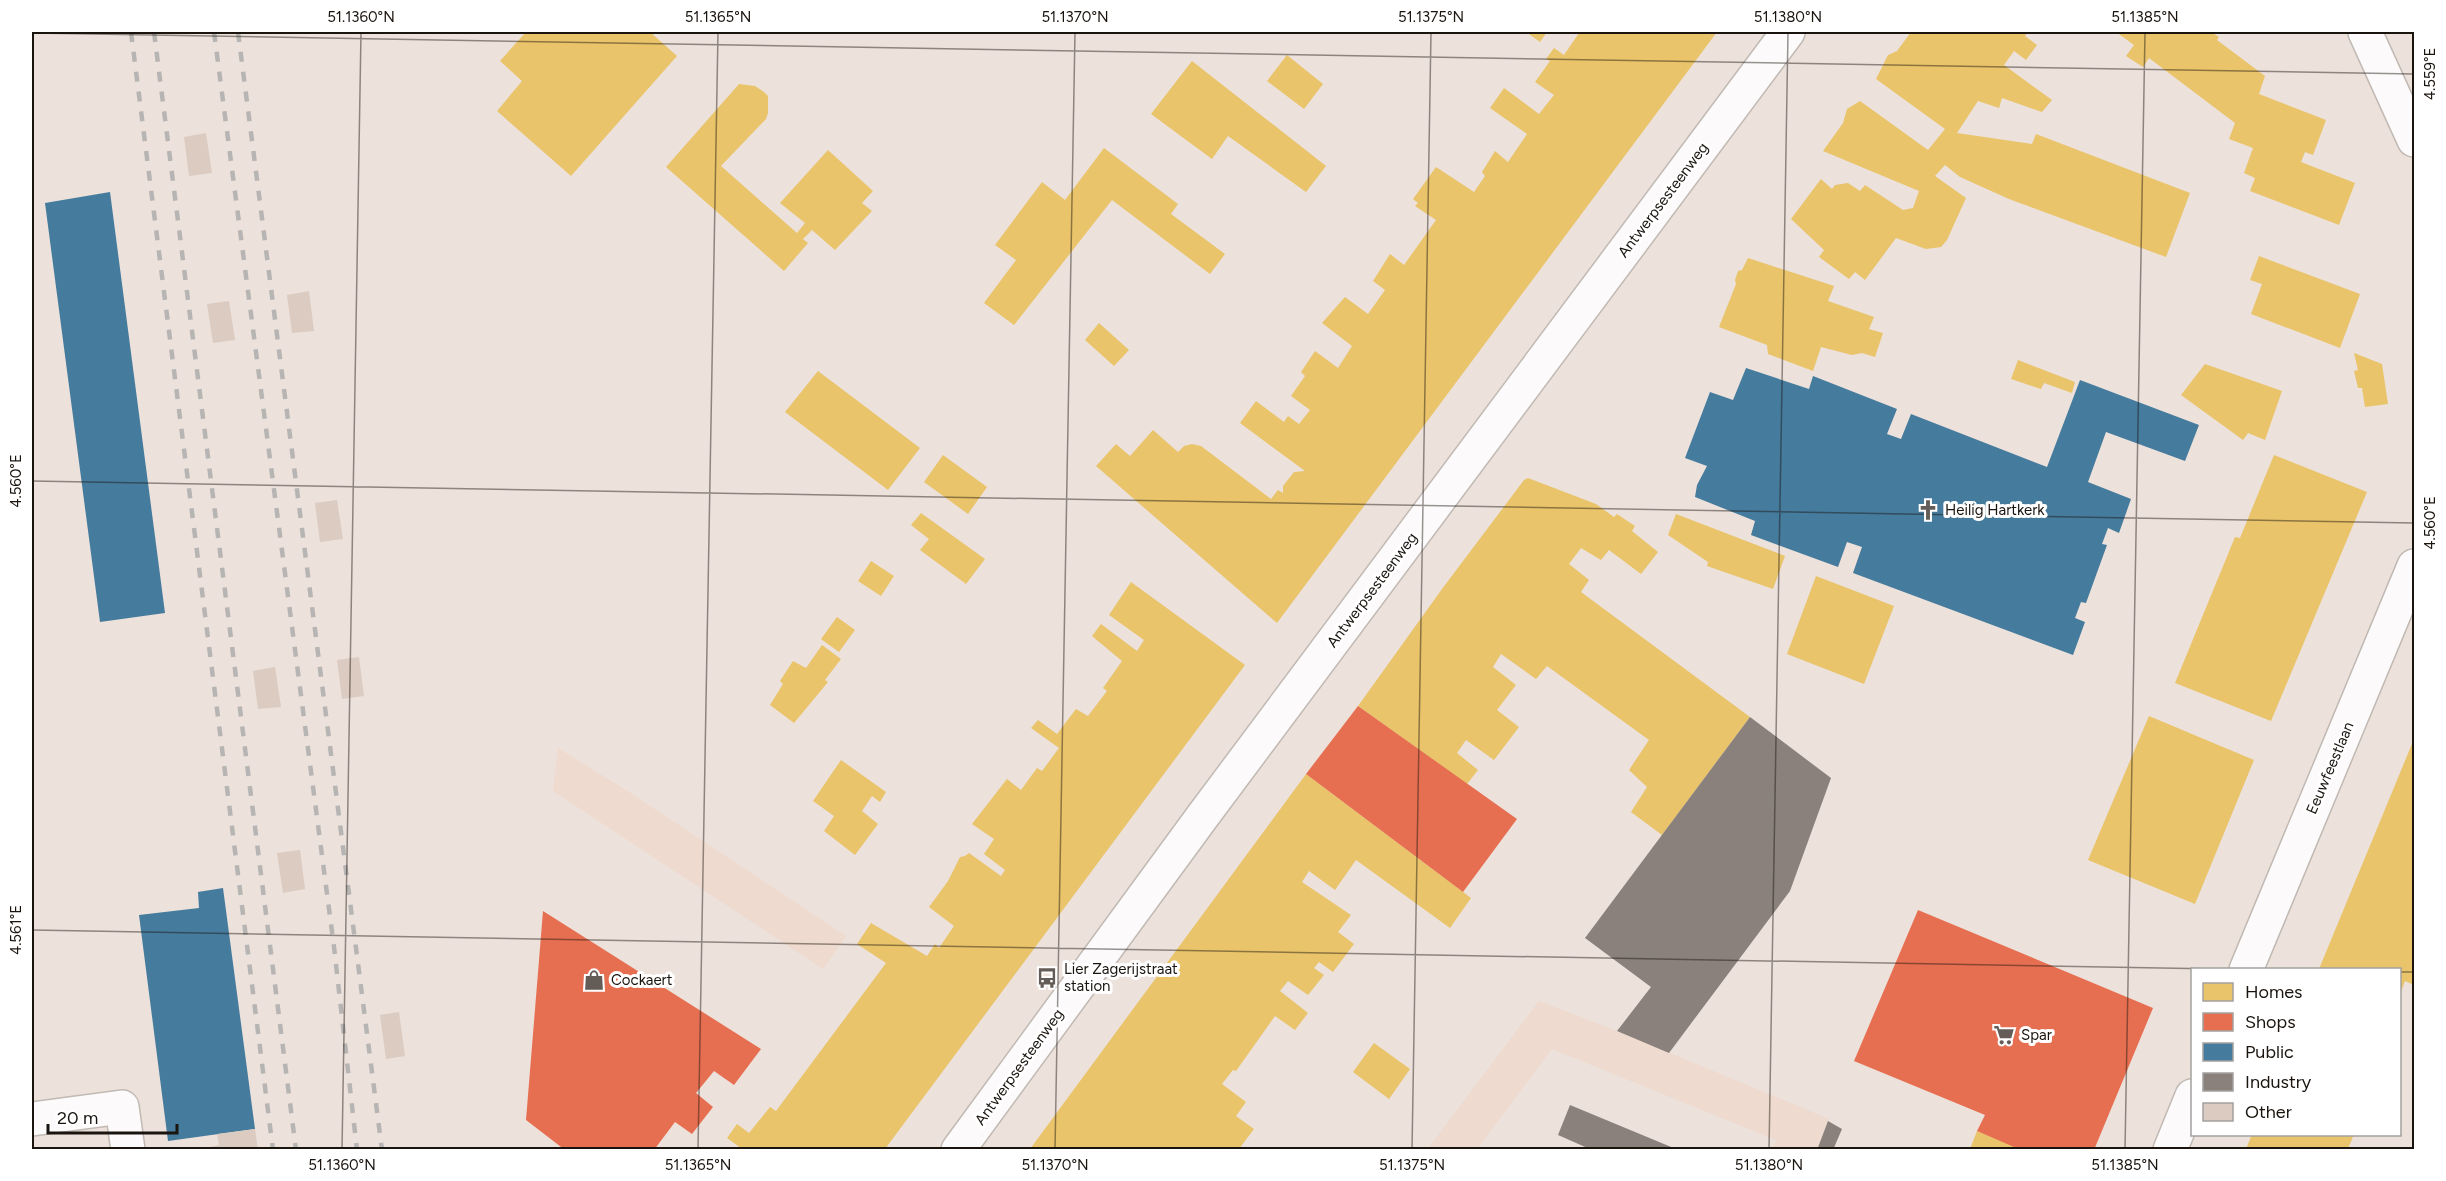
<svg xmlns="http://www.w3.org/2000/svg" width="2446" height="1181" viewBox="0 0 2446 1181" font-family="Figtree,sans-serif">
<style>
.built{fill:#eedace}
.homes{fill:#e9c46a}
.shops{fill:#e76f51}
.public{fill:#457b9d}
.industry{fill:#8a817c}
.building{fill:#dbcbc0}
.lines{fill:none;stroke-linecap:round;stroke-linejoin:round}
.minor-casing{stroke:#c1b9b3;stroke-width:36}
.minor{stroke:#fcfafa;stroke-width:33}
.rail{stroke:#b7b5b3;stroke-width:4.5;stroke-dasharray:10 10;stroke-linecap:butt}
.ticks{fill:none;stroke:#1a140f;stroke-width:1.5;stroke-opacity:0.45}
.labels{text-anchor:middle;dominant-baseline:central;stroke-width:6;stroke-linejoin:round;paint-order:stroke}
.street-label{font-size:15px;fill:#1a140f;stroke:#fff}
.poi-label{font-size:15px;fill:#1a140f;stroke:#fff;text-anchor:start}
.neatline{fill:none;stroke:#1a140f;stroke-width:2}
.ticks-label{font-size:15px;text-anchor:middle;fill:#1a140f}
</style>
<rect width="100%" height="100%" fill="#ece1db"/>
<path class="built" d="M 558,748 L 629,792 L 846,936 L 823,969 L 553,791 Z
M 1539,1001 L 1617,1031 L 1829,1119 L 1817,1149 L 1773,1149 L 1776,1140 L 1552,1049 L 1477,1149 L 1427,1150 Z"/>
<path class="homes" d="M 526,32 L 650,32 L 677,56 L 571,176 L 497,111 L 522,81 L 500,61 Z
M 1526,32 L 1547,32 L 1540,42 Z
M 1583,32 L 1717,32 L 1277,623 L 1096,466 L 1116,444 L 1130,456 L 1153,430 L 1178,452 L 1184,446 L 1192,444 L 1201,446 L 1271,499 L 1278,490 L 1283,493 L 1283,486 L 1294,472 L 1305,471 L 1240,423 L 1256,401 L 1284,422 L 1288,416 L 1299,424 L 1310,410 L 1291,396 L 1305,376 L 1301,372 L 1315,351 L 1338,368 L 1352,346 L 1322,323 L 1345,297 L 1368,314 L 1385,290 L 1373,281 L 1390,254 L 1404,265 L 1436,220 L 1415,206 L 1418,203 L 1413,199 L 1436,167 L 1474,192 L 1485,176 L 1482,172 L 1495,151 L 1508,162 L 1527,134 L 1490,108 L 1504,88 L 1539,114 L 1554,95 L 1535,82 L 1550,61 L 1546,59 L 1554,48 L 1564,55 L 1579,33 L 1581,34 Z
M 1911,32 L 2028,32 L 2025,36 L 2037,45 L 2026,60 L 2014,51 L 2004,65 L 2052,100 L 2042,112 L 2002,98 L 1999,108 L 1978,101 L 1957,133 L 2032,144 L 2036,134 L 2190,193 L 2166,257 L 2009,199 L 1960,177 L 1945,165 L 1935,176 L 1966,198 L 1947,240 L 1941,247 L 1926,249 L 1896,238 L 1865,280 L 1855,272 L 1849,279 L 1819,257 L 1824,250 L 1791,219 L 1821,179 L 1832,189 L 1835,185 L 1848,183 L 1860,191 L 1865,185 L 1903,210 L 1913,208 L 1919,191 L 1823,151 L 1843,123 L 1847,109 L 1860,101 L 1928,150 L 1945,129 L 1876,79 L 1888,55 L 1897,51 Z
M 2116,32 L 2211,32 L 2219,37 L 2217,40 L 2265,76 L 2259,94 L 2326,120 L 2313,155 L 2305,152 L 2301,162 L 2355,183 L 2339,225 L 2250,191 L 2255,178 L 2244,173 L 2253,148 L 2229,139 L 2235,123 L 2149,58 L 2143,67 L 2126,56 L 2134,45 Z
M 1287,55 L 1323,84 L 1304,109 L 1267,81 Z
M 1192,61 L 1326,166 L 1306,192 L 1228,136 L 1212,159 L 1151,114 Z
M 739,84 L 755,86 L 764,92 L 768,96 L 768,113 L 766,119 L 721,166 L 797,233 L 805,223 L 780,203 L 828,150 L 873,191 L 862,203 L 872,211 L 835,250 L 812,230 L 803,239 L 808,243 L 784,271 L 666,167 Z
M 1104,148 L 1178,204 L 1171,214 L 1225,254 L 1210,274 L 1112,200 L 1014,325 L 984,303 L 1016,260 L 995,245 L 1042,182 L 1065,200 Z
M 2259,256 L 2360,294 L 2340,348 L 2251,314 L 2262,284 L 2250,280 Z
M 1748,258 L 1834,286 L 1828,301 L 1874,317 L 1869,329 L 1883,333 L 1875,357 L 1862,353 L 1852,355 L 1821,347 L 1813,371 L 1768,354 L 1767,345 L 1719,327 L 1736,284 L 1735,280 L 1738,271 L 1742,270 Z
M 1099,323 L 1129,350 L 1114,366 L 1085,340 Z
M 2354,353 L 2382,364 L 2388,404 L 2365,407 L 2362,388 L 2358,388 L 2354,371 L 2358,370 Z
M 2018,360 L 2075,382 L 2072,393 L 2044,383 L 2041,389 L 2011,379 Z
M 2205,364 L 2282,391 L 2265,440 L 2248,433 L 2243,440 L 2181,395 Z
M 818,371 L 920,448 L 888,490 L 785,412 Z
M 943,455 L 987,487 L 968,514 L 924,482 Z
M 2274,455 L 2367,492 L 2271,721 L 2175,683 L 2235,537 L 2240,538 Z
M 1528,478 L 1596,504 L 1614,517 L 1617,514 L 1635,526 L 1632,531 L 1658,552 L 1641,574 L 1609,550 L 1601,560 L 1581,548 L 1569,564 L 1589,580 L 1581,592 L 1750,717 L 1662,835 L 1631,812 L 1647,787 L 1629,770 L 1649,740 L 1547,666 L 1536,679 L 1501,654 L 1493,667 L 1516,685 L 1497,710 L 1519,727 L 1494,760 L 1466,740 L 1457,753 L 1478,770 L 1467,784 L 1358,706 L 1442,589 L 1524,480 Z
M 921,513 L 985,559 L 966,584 L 920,550 L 929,539 L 911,525 Z
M 1676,514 L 1785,556 L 1773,589 L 1707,566 L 1708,562 L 1668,535 Z
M 871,561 L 894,576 L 881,596 L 858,581 Z
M 1816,576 L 1894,606 L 1864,684 L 1787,654 Z
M 1131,582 L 1245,665 L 885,1149 L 742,1149 L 727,1138 L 737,1124 L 749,1133 L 770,1107 L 776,1111 L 886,963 L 857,944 L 871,923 L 927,956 L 935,944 L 939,948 L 954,926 L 929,907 L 948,881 L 960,857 L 965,856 L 969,853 L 1001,876 L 1005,870 L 984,854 L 994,839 L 972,824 L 1007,779 L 1021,790 L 1037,768 L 1042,771 L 1059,748 L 1031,728 L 1038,720 L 1057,734 L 1076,709 L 1088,716 L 1107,691 L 1103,688 L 1122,661 L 1092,636 L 1101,624 L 1137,651 L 1144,640 L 1109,615 Z
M 837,617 L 855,630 L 839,652 L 821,639 Z
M 822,645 L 841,659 L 825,680 L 828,682 L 794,723 L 770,705 L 783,684 L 780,681 L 793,661 L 806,668 Z
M 2149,716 L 2254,760 L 2195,904 L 2088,860 Z
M 2414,739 L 2414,985 L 2405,981 L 2400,995 L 2400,969 L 2319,969 Z
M 841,760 L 886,792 L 880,802 L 872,796 L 862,811 L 878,824 L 855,855 L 824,831 L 834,816 L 813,801 Z
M 1306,774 L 1471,898 L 1450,928 L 1356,860 L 1335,890 L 1309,871 L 1302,882 L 1351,915 L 1338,932 L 1354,944 L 1333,972 L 1319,962 L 1314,968 L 1324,975 L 1308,995 L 1288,981 L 1280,991 L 1308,1013 L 1295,1030 L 1275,1016 L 1236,1071 L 1233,1070 L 1222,1084 L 1246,1102 L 1236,1116 L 1254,1129 L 1239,1149 L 1030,1149 Z
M 1374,1043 L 1410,1069 L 1389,1099 L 1353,1072 Z
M 1977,1131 L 2021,1149 L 1970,1149 Z
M 2252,1134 L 2354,1134 L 2348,1149 L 2246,1149 Z"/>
<path class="shops" d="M 1358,706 L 1517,819 L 1463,892 L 1306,774 Z
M 1918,910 L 2153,1008 L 2094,1150 L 2021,1150 L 1977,1131 L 1985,1115 L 1854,1061 Z
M 543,911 L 761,1049 L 734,1085 L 714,1071 L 696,1093 L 713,1107 L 692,1134 L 675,1122 L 654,1150 L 565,1150 L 526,1120 Z"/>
<path class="public" d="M 110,192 L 165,613 L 100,622 L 45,203 Z
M 1746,368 L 1809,389 L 1813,376 L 1897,409 L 1887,434 L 1901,439 L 1911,414 L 2047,467 L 2080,380 L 2199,425 L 2185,461 L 2106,432 L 2088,482 L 2131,499 L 2119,533 L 2108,528 L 2102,544 L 2107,545 L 2086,603 L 2081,602 L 2075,618 L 2085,622 L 2073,655 L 1853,573 L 1862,547 L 1847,542 L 1838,567 L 1751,535 L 1755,521 L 1695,497 L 1697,485 L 1707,466 L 1685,458 L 1710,392 L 1733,400 Z
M 223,888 L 255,1129 L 168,1141 L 139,915 L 199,908 L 198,892 Z"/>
<path class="industry" d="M 1750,717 L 1831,778 L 1790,891 L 1669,1053 L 1617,1031 L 1651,987 L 1585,938 Z
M 1570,1105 L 1676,1149 L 1676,1150 L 1592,1150 L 1558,1135 Z
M 1828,1121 L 1842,1129 L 1833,1150 L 1817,1150 Z"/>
<path class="building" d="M 206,133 L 212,173 L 189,176 L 184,137 Z
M 309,291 L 314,331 L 292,333 L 287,295 Z
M 229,301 L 235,340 L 213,343 L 207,304 Z
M 337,500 L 343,539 L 320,542 L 315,503 Z
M 359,657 L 364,696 L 342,699 L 337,660 Z
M 275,667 L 281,707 L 258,709 L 253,671 Z
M 300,850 L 305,889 L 283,893 L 277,853 Z
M 399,1012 L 405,1056 L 386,1059 L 380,1015 Z
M 255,1129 L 258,1150 L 198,1150 L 219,1145 L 217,1134 Z"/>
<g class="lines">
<g class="minor-casing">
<path id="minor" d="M 2365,32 L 2414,140
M 2246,970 L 2414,566
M 32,1119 L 122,1107 L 128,1150
M 958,1150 L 1202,817 L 1788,32
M 2170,1150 L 2192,1096"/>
</g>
<use href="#minor" class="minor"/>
<path class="rail" d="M 131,32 L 273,1150
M 154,32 L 296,1150
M 214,32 L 334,947 L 357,1150
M 238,32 L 382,1150"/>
</g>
<path class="ticks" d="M 32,33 L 2414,74M 32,481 L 2414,523M 32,930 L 2276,970M 2400,972 L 2414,972M 342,1150 L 361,32M 698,1150 L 718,32M 1055,1150 L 1075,32M 1412,1150 L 1431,32M 1769,1150 L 1788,32M 2125,1150 L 2145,32"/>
<defs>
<g id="church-bare" transform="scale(1.62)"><path d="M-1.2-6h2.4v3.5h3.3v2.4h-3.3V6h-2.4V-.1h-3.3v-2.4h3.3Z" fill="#645c56" stroke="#fff" stroke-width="2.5" paint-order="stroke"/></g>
<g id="bus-bare" transform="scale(1.62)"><path d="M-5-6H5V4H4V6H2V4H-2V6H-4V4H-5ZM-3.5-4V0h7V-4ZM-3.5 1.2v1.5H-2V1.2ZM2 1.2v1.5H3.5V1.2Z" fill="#645c56" stroke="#fff" stroke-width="2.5" paint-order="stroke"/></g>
<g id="shop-bare" transform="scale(1.62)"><path d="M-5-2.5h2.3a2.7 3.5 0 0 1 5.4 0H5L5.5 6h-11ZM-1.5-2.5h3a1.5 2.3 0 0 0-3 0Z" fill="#645c56" stroke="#fff" stroke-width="2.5" paint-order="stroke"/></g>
<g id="supermarket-bare" transform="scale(1.62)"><path d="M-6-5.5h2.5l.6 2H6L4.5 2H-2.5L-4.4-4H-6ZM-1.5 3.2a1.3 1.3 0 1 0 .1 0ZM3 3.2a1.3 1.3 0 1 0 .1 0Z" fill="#645c56" stroke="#fff" stroke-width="2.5" paint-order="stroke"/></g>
</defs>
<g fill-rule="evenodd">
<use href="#church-bare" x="1928" y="510"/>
<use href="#bus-bare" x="1047" y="978"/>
<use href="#shop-bare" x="594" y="980"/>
<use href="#supermarket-bare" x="2004" y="1035"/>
</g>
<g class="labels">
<g class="street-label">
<text transform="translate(1663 200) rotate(-53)">Antwerpsesteenweg</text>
<text transform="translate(1372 590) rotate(-53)">Antwerpsesteenweg</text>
<text transform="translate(2330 768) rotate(-67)">Eeuwfeestlaan</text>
<text transform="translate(1019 1067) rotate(-54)">Antwerpsesteenweg</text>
</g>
<g class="poi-label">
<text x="1945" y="510">Heilig Hartkerk</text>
<text x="1064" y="969">Lier Zagerijstraat<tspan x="1064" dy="17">station</tspan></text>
<text x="611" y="980">Cockaert</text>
<text x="2021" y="1035">Spar</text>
</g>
</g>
<rect width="2446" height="1181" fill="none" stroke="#ffffff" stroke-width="66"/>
<rect x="2191" y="968" width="210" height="168" fill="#ffffff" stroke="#a3a19f" stroke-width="1.5"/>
<rect x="2203" y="983" width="30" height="18" fill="#e9c46a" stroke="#a3a19f" stroke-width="1.5"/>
<text x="2245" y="998" font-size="18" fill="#1a140f">Homes</text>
<rect x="2203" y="1013" width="30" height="18" fill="#e76f51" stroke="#a3a19f" stroke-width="1.5"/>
<text x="2245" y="1028" font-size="18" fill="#1a140f">Shops</text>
<rect x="2203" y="1043" width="30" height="18" fill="#457b9d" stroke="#a3a19f" stroke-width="1.5"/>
<text x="2245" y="1058" font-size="18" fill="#1a140f">Public</text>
<rect x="2203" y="1073" width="30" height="18" fill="#8a817c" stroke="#a3a19f" stroke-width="1.5"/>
<text x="2245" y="1088" font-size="18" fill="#1a140f">Industry</text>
<rect x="2203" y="1103" width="30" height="18" fill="#dbcbc0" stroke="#a3a19f" stroke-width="1.5"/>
<text x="2245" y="1118" font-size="18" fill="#1a140f">Other</text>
<path d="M48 1124v9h129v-9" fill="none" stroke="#1a140f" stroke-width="3"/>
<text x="57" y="1124" font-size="18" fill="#1a140f" stroke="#ffffff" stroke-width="4.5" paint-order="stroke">20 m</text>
<rect x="33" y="33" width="2380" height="1115" class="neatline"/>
<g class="ticks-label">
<text x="361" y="22">51.1360°N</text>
<text x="718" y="22">51.1365°N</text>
<text x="1075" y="22">51.1370°N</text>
<text x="1431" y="22">51.1375°N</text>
<text x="1788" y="22">51.1380°N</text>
<text x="2145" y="22">51.1385°N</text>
<text transform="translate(2430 74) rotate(-90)" y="5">4.559°E</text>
<text transform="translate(16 481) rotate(-90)" y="5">4.560°E</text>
<text transform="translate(2430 523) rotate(-90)" y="5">4.560°E</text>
<text transform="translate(16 930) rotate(-90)" y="5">4.561°E</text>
<text x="342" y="1170">51.1360°N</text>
<text x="698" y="1170">51.1365°N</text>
<text x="1055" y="1170">51.1370°N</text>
<text x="1412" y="1170">51.1375°N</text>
<text x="1769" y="1170">51.1380°N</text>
<text x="2125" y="1170">51.1385°N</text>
</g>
</svg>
